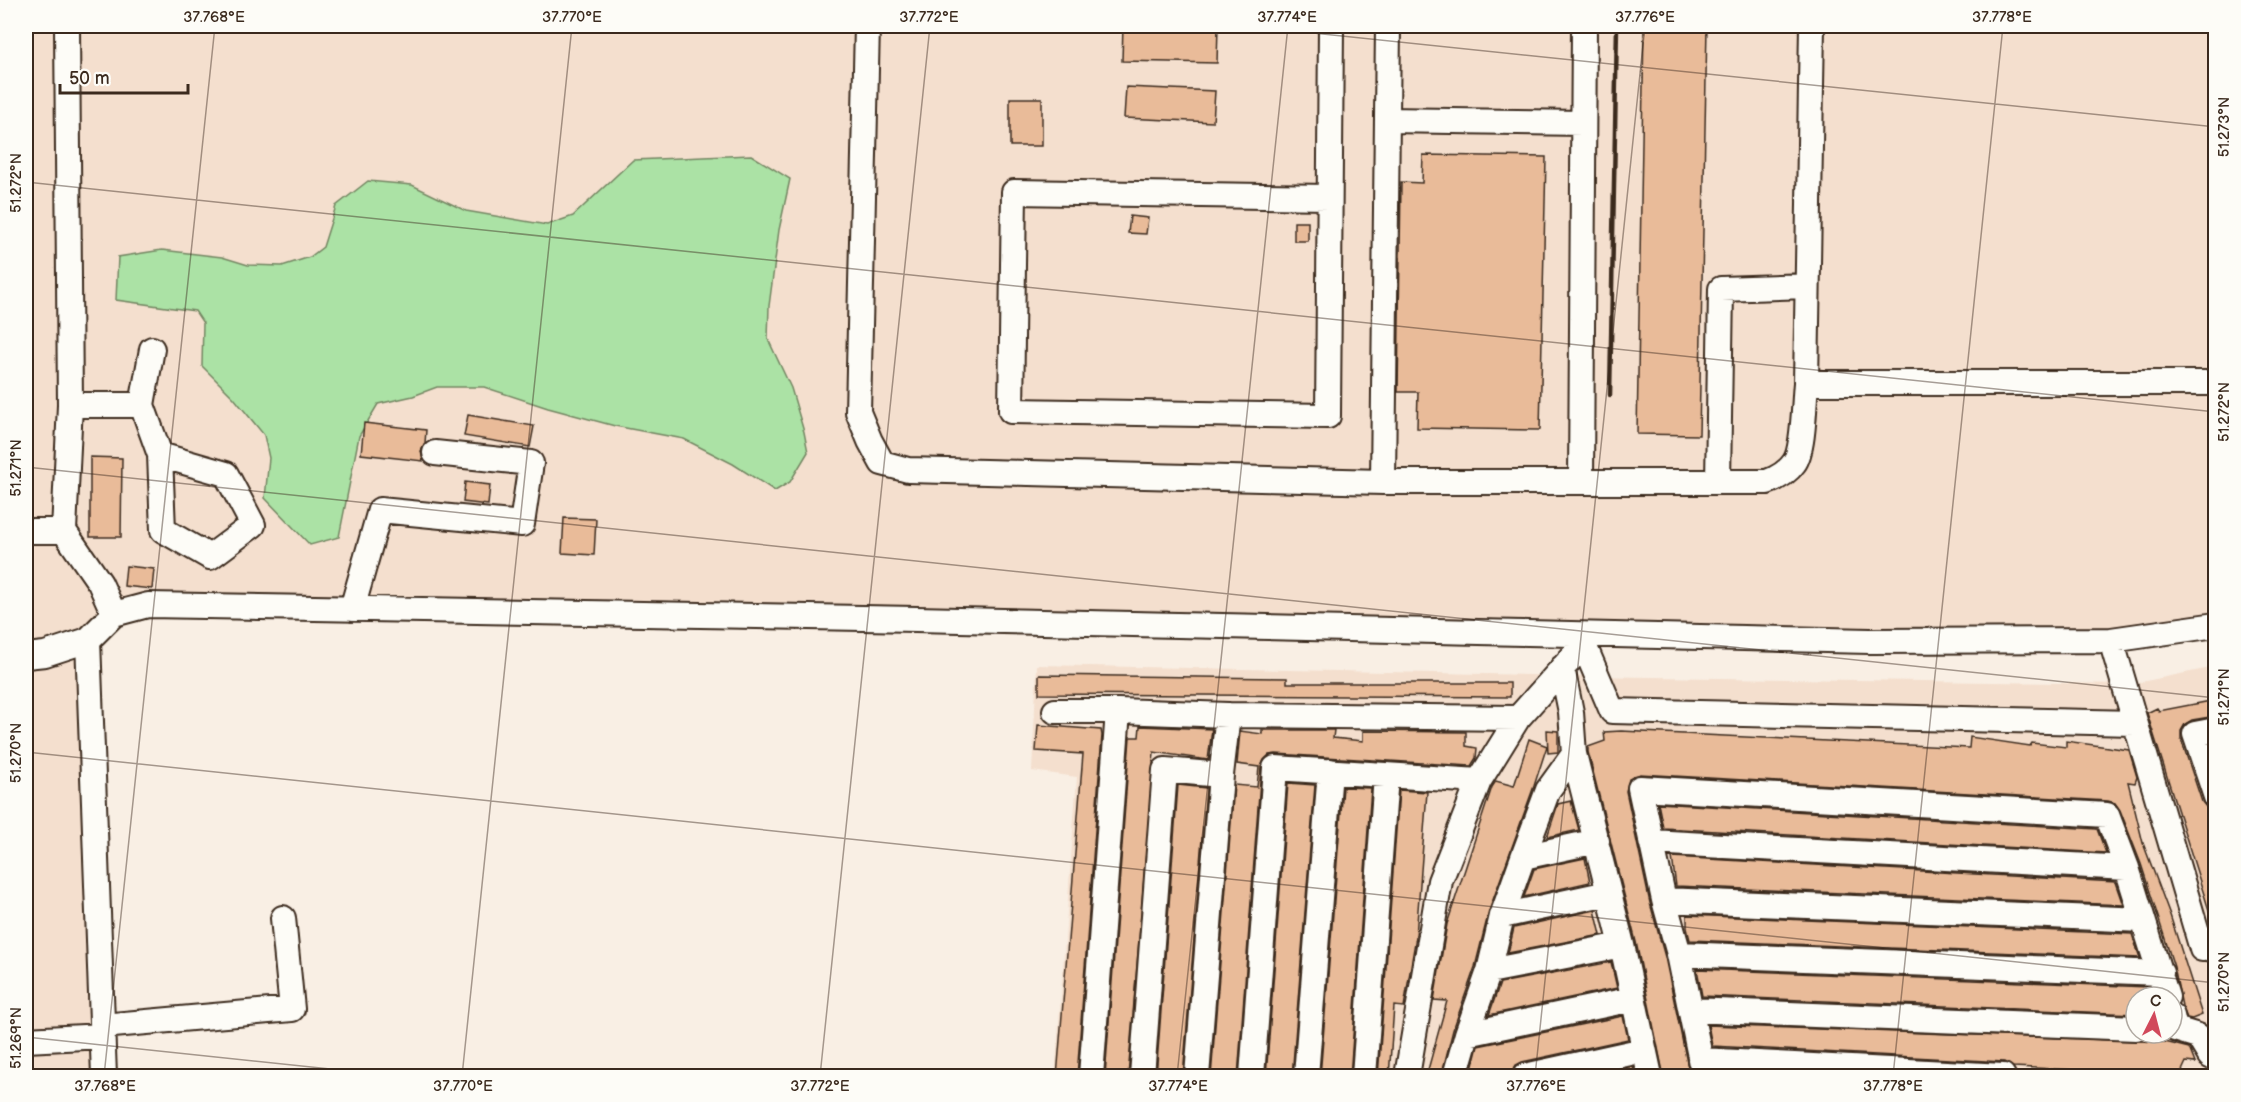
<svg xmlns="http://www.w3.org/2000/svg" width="2241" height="1102" viewBox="0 0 2241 1102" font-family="'Balsamiq Sans',sans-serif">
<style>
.built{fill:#f4dfce;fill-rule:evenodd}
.green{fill:#abe2a5;stroke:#738662;stroke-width:1.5}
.building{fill:#e9bb99;stroke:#3b2a1e;stroke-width:1.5}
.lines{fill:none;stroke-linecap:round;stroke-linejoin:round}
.minor-casing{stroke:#3b2a1e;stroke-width:28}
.minor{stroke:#fdfcf7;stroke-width:24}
.rail{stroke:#3b2a1e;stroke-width:4.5}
.ticks{fill:none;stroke:#3b2a1e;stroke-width:1.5;stroke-opacity:0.45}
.neatline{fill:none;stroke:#3b2a1e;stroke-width:2}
.ticks-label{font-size:15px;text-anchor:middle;fill:#3b2a1e}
</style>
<rect width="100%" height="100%" fill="#f9efe4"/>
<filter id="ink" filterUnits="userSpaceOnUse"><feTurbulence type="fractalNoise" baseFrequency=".0167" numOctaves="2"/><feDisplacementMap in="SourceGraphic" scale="12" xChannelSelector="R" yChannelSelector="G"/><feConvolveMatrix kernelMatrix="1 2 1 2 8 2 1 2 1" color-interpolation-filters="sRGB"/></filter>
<g filter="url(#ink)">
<path class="built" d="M 26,26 L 2215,26 L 2215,625 L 2111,640 L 148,605 L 88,641 L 104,1076 L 26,1076 Z
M 1037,665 L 1585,676 L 2131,684 L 2215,667 L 2215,1076 L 1055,1076 L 1077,777 L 1032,771 ZM 2136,997 L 2172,997 L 2172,1033 L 2136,1033 Z"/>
<path class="green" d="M 751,155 L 790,179 L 779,230 L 769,306 L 768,339 L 791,388 L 804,432 L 808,452 L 790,482 L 775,491 L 733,464 L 684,439 L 615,426 L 548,408 L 484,387 L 437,387 L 413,396 L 378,404 L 359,436 L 339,537 L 310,545 L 265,498 L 269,458 L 264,435 L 234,398 L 202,366 L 203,323 L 195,311 L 116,300 L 118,257 L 162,250 L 222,257 L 248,265 L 282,266 L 310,257 L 323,247 L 336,206 L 368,181 L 412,185 L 466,211 L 547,225 L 573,216 L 633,160 Z"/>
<path class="building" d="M 1123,26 L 1218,26 L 1217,63 L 1122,61 Z
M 1644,26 L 1707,26 L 1699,435 L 1637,434 Z
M 1126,87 L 1215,91 L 1213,122 L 1124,118 Z
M 1010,98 L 1042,98 L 1042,146 L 1010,146 Z
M 1423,155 L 1546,157 L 1540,430 L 1417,428 L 1418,392 L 1398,392 L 1401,182 L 1422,183 Z
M 1130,216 L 1148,218 L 1146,234 L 1128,233 Z
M 1294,222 L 1308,222 L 1308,241 L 1294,241 Z
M 468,415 L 534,426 L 530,447 L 464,436 Z
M 364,423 L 426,430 L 425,443 L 421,451 L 423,461 L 361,454 Z
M 90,457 L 122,458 L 121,537 L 90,537 Z
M 465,482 L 490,485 L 488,505 L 463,502 Z
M 564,518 L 596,519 L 594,555 L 562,553 Z
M 126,566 L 154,569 L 152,589 L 124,586 Z
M 1039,675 L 1287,678 L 1287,683 L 1510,683 L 1510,697 L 1039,694 Z
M 2216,700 L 2216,716 L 2192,720 L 2185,724 L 2181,731 L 2181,739 L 2202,802 L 2206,807 L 2212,811 L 2216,819 L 2216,923 L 2213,923 L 2147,713 L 2157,708 L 2159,711 Z
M 1038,725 L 1101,730 L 1102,735 L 1077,1077 L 1057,1077 L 1083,754 L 1036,751 Z
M 1140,726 L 1212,729 L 1208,760 L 1154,752 L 1128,1077 L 1105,1077 L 1130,737 L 1139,737 Z
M 1262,730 L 1334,730 L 1333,738 L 1363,741 L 1363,731 L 1466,732 L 1466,746 L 1477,748 L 1476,758 L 1471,766 L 1276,754 L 1269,755 L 1264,760 L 1261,767 L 1238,1077 L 1211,1077 L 1234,785 L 1257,787 L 1259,767 L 1237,764 L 1240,731 L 1262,734 Z
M 1547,730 L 1558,731 L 1558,752 L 1548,753 Z
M 1621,731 L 1969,748 L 1970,737 L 2030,746 L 2032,743 L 2066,747 L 2066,741 L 2129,750 L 2137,777 L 2135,783 L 2128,782 L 2143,843 L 2170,915 L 2202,1015 L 2192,1019 L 2187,1018 L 2182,1006 L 2174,967 L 2141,864 L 2120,810 L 2115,803 L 2108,801 L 1640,774 L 1629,779 L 1626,791 L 1650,903 L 1665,957 L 1690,1077 L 1664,1077 L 1636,942 L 1588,752 L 1588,747 L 1605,741 L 1604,732 Z
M 1529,739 L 1547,746 L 1534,786 L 1489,911 L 1475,967 L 1453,1030 L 1441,1077 L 1426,1077 L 1447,1001 L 1434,1000 L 1447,924 L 1492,787 L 1496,781 L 1514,786 Z
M 1288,783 L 1315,785 L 1292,1077 L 1266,1077 Z
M 1178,785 L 1206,788 L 1183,1077 L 1156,1077 Z
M 1343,787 L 1371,788 L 1350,1077 L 1320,1077 Z
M 1399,790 L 1427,792 L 1416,936 L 1404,1007 L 1394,1006 L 1389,1077 L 1378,1077 Z
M 1571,801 L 1579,830 L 1547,837 L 1558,804 Z
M 1658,803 L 2097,829 L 2106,853 L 1663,828 Z
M 1672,857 L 2116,882 L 2124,905 L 1676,886 Z
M 1585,858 L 1590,882 L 1524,897 L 1534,869 Z
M 1595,910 L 1601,935 L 1508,953 L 1514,928 Z
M 1687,915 L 2132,934 L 2140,958 L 1690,940 L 1687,928 Z
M 1611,962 L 1617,988 L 1489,1015 L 1500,983 Z
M 1697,969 L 2149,987 L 2152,997 L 2136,997 L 2136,1014 L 1702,996 Z
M 1623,1016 L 1628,1039 L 1522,1062 L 1516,1065 L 1512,1072 L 1487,1077 L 1470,1077 L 1478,1046 Z
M 1708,1025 L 2165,1042 L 2189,1048 L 2195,1063 L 2186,1062 L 2180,1075 L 2013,1067 L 2004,1062 L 1712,1046 Z
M 1633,1067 L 1636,1077 L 1589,1077 Z"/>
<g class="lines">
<g class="minor-casing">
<path id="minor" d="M 67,26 L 70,405 L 64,531 L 100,583 L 114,614
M 867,26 L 858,412 L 870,441 L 882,463 L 908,470 L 1383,482 L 1767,482 C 1778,478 1787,473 1794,463 C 1804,450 1804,401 1806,383 L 1812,26
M 1387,120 L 1583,123
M 1329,197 L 1014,192 L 1011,411 L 1328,416 L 1331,26
M 1806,383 L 2216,383
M 70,405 L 142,405 L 152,349
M 142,405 L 160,455 L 163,530 L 210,557 L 253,525 L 226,474 L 160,455
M 1383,482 L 1388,26
M 1581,482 L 1584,26
M 1718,482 L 1721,289 L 1807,286
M 26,531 L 64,531
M 352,609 L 380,510 L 522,524 L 531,463 L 435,453
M 2111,640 L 2202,949
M 1584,645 L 1612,711 L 2135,723
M 26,656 L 45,654 L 88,640
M 1562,668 L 1571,712 L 1574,754 L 1622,945 L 1650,1076
M 1055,711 L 1118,711
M 2216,730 L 2195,734 L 2216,797
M 1651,842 L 2127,868
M 1523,857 L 1597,841
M 1664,900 L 2143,920
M 1502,916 L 1608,893
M 1679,954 L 2161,973
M 1489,971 L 1622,945
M 1691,1010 L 2136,1028
M 2172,1016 L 2175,1029 L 2198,1036 L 2210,1056 L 2216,1059
M 102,1026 L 292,1009 L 283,918
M 1467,1034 L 1633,999
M 26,1040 L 103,1036
M 1700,1060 L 2003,1076
M 104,1076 L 88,640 L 114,614 L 148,605 L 916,619 L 1870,641 L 2111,640 L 2216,625
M 1091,1076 L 1118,711 L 1228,715 L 1518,718 L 1592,635
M 1142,1076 L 1165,770 L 1221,775
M 1197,1076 L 1221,775 L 1228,715
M 1252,1076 L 1275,768 L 1479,781
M 1306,1076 L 1330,771
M 1364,1076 L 1386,776
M 1407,1076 L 1440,881 L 1479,781 L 1518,718
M 1455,1076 L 1467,1034 L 1489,971 L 1502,916 L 1523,857 L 1548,790 L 1574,754
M 1525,1076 L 1644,1050
M 1704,1076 L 1679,954 L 1664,900 L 1640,788 L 2107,815 L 2127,868 L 2167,997"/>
</g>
<use href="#minor" class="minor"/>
<path class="rail" d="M 1610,395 L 1617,26"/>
</g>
</g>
<path class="ticks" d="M 1246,26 L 2216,127M 26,182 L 2216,412M 26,467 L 2216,698M 26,752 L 2216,983M 26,1037 L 397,1076M 104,1076 L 215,26M 462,1076 L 572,26M 820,1076 L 930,26M 1177,1076 L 1288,26M 1535,1076 L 1645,26M 1893,1076 L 2003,26"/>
<rect width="2241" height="1102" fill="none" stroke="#fdfcf7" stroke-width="66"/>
<g transform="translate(2154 1015) rotate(6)"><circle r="28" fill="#fdfcf7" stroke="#afa8a0" stroke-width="1.5"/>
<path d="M0-4.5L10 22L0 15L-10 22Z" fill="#d1495b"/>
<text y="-9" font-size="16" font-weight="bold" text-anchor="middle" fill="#3b2a1e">С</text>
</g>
<path d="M60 84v9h128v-9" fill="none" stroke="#3b2a1e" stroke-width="3"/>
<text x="69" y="84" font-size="18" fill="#3b2a1e" stroke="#fdfcf7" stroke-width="4.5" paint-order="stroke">50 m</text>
<rect x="33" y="33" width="2175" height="1036" class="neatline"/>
<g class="ticks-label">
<text x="214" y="22">37.768°E</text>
<text x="572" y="22">37.770°E</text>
<text x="929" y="22">37.772°E</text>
<text x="1287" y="22">37.774°E</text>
<text x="1645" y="22">37.776°E</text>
<text x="2002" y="22">37.778°E</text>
<text transform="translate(2224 127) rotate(-90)" y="5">51.273°N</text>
<text transform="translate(16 183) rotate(-90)" y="5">51.272°N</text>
<text transform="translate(2224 412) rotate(-90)" y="5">51.272°N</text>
<text transform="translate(16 468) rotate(-90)" y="5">51.271°N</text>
<text transform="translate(2224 697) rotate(-90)" y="5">51.271°N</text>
<text transform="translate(16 753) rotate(-90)" y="5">51.270°N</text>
<text transform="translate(2224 982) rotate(-90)" y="5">51.270°N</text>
<text transform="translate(16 1038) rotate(-90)" y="5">51.269°N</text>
<text x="105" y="1091">37.768°E</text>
<text x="463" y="1091">37.770°E</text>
<text x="820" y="1091">37.772°E</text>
<text x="1178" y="1091">37.774°E</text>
<text x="1536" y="1091">37.776°E</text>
<text x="1893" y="1091">37.778°E</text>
</g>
</svg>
